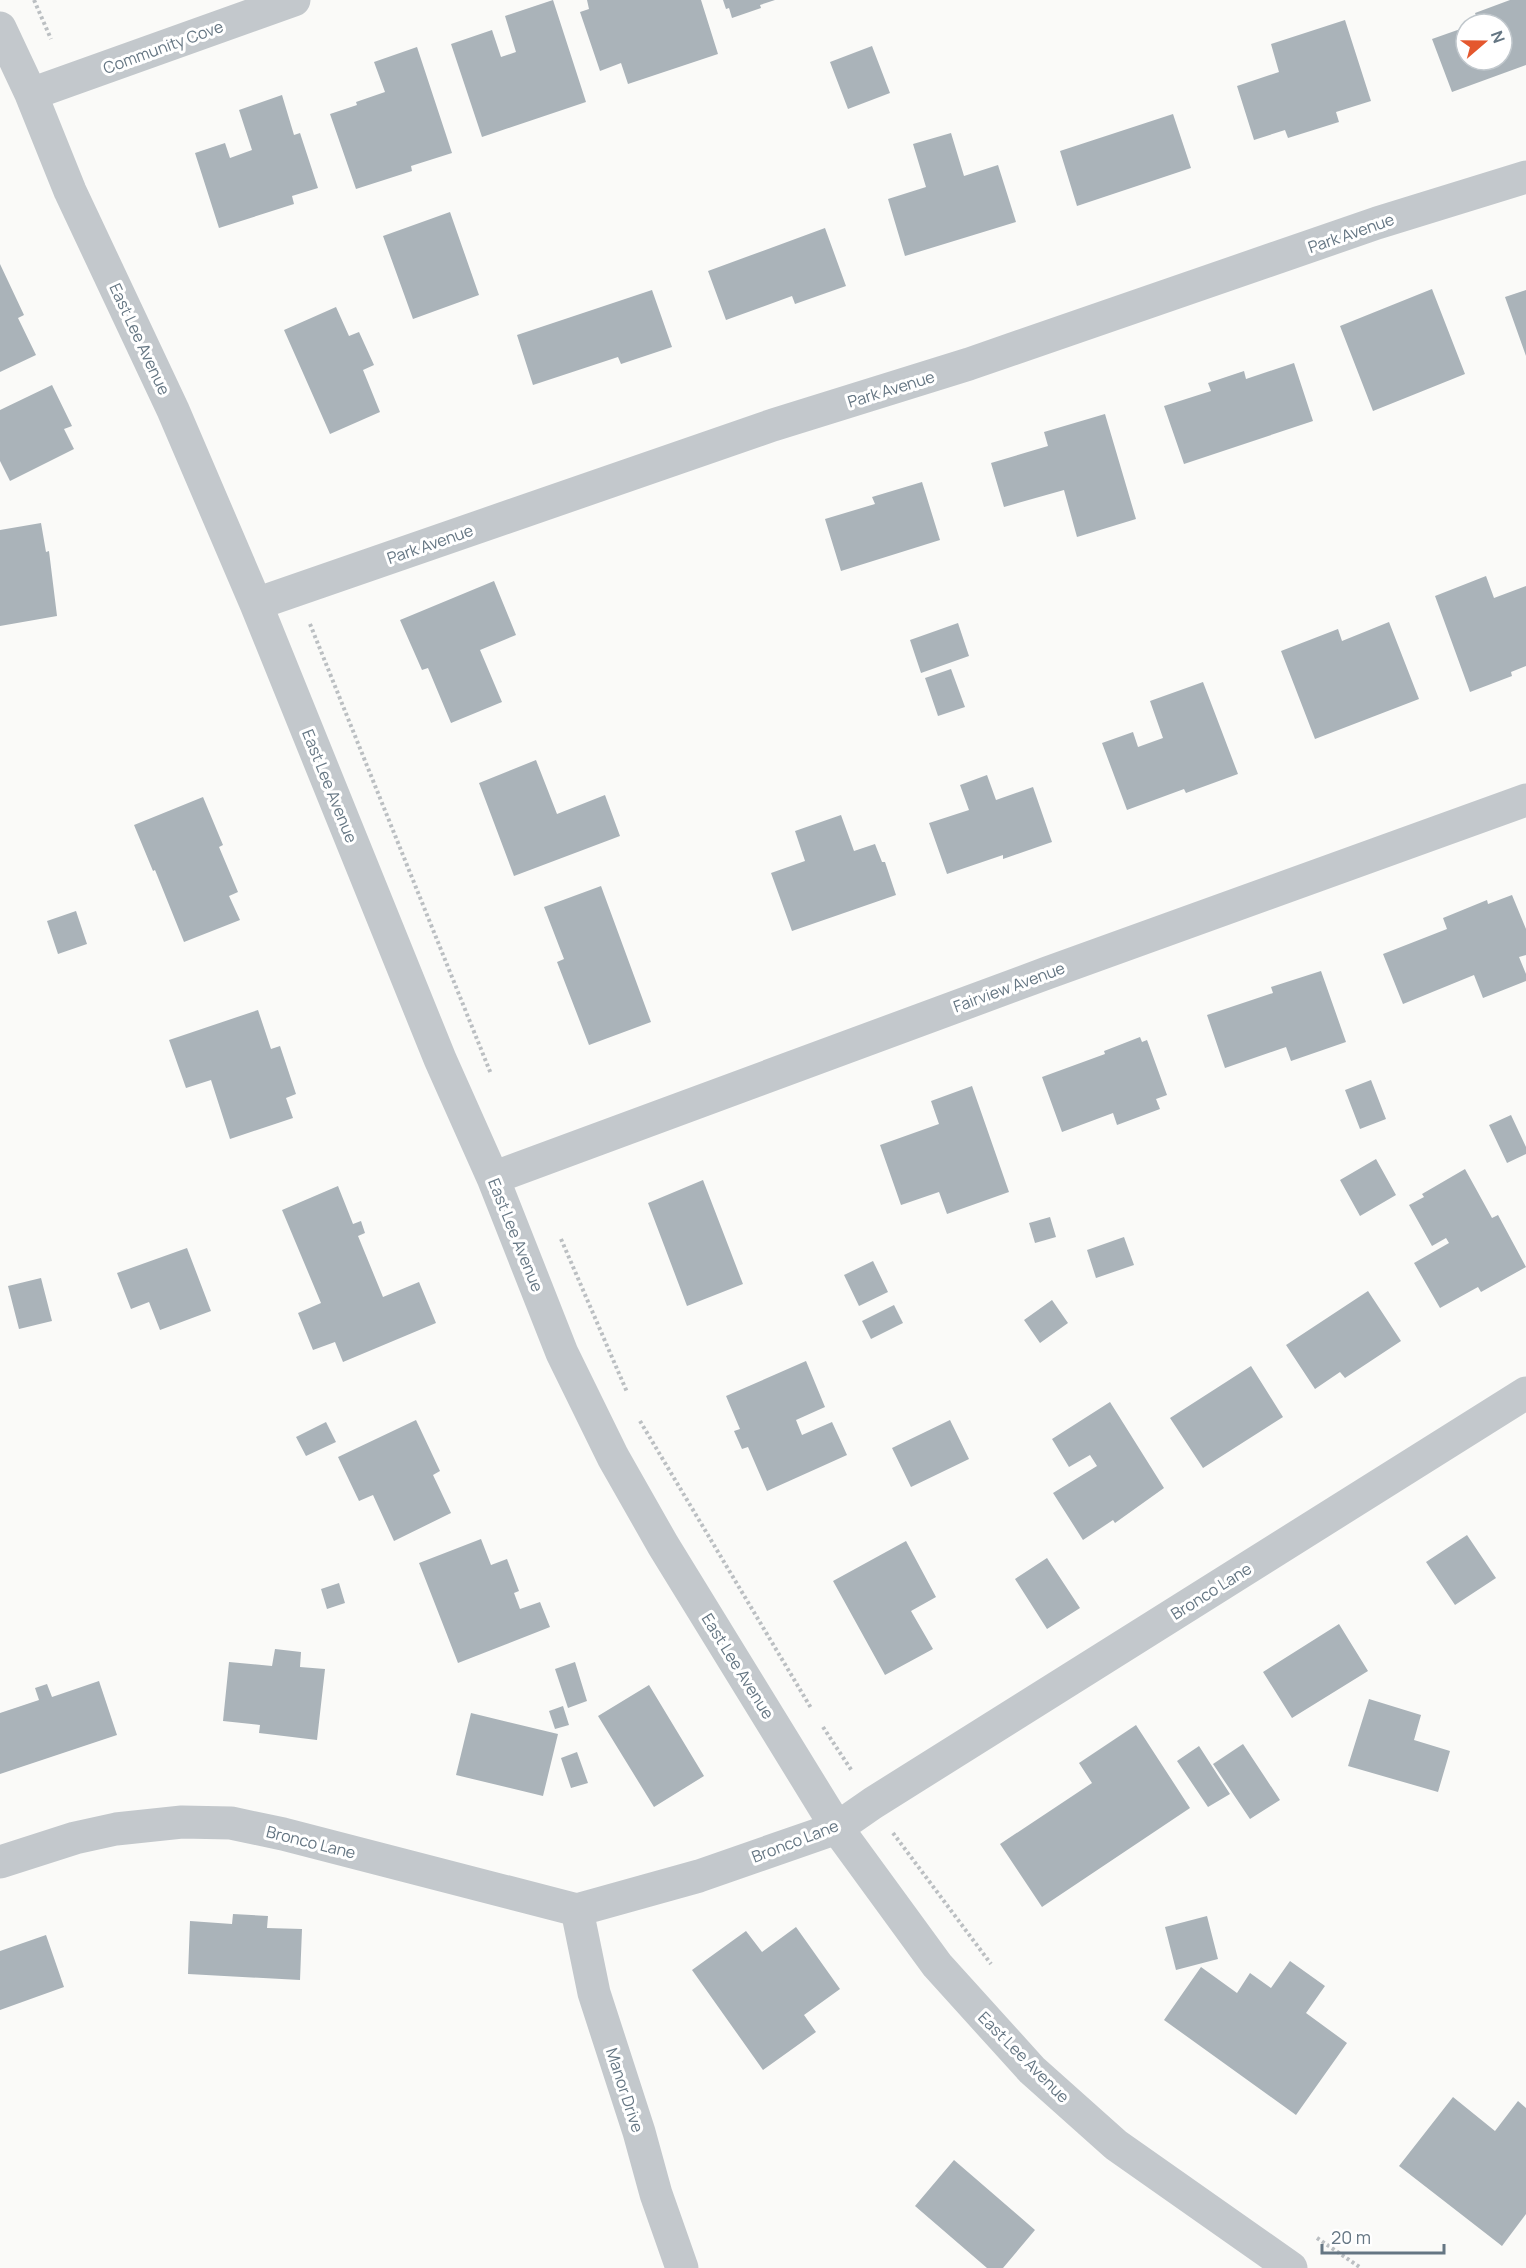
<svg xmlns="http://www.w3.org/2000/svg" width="1526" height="2268" viewBox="0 0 1526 2268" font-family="Manrope,sans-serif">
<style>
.building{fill:#aab3b9}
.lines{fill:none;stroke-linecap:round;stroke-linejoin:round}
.path{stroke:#bbbfc2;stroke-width:4;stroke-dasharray:3 3;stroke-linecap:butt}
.minor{stroke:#c3c8cc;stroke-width:33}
.labels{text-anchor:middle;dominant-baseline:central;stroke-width:6;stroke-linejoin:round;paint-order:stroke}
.street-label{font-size:16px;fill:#657683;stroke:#fff}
</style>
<rect width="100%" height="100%" fill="#fafaf8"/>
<path class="building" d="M 553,0 L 586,102 L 482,137 L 451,44 L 492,30 L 501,57 L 516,52 L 505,16 Z
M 587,0 L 701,0 L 718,54 L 628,84 L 621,63 L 600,71 L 580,12 L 589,9 Z
M 723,0 L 775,0 L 760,5 L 761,8 L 732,18 L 729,8 L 726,9 Z
M 1510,0 L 1526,0 L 1526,65 L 1452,92 L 1432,39 L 1466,27 L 1466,60 L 1502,60 L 1502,24 L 1479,24 L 1475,13 Z
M 1345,20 L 1371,101 L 1336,112 L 1339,122 L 1288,138 L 1285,130 L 1254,140 L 1237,86 L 1279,72 L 1271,44 Z
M 872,46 L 890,93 L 848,109 L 830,62 Z
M 417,47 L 452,153 L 411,166 L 412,171 L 356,189 L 330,114 L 357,105 L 356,102 L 385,92 L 374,62 Z
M 282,95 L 294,135 L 300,133 L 318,188 L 292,196 L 294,204 L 219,228 L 195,153 L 225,143 L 230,158 L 252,150 L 239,110 Z
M 1173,114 L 1191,168 L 1077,206 L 1060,151 Z
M 951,133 L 964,176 L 998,165 L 1016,222 L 905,256 L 888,199 L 926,187 L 913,144 Z
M 450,212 L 479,295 L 413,319 L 383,236 Z
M 825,228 L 846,286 L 795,304 L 792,296 L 726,320 L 708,271 Z
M 0,264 L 24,315 L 18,318 L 36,355 L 0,372 Z
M 1432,289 L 1465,374 L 1373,411 L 1340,326 Z
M 652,290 L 672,347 L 621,364 L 618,357 L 533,385 L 517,335 Z
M 1526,290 L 1526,356 L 1505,297 Z
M 336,307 L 349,336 L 359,332 L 374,365 L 363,370 L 380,412 L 330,434 L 284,330 Z
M 1294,363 L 1313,421 L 1184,464 L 1164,406 L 1211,391 L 1208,383 L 1244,371 L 1246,379 Z
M 52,385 L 72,426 L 64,429 L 74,449 L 10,481 L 0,461 L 0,410 Z
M 1105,414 L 1136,519 L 1077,537 L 1064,490 L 1004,507 L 991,463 L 1048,446 L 1044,432 Z
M 922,482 L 940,540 L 841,571 L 825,519 L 875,504 L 872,497 Z
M 41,523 L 46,552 L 49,551 L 57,616 L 0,626 L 0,530 Z
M 1486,576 L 1494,598 L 1526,586 L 1526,666 L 1511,672 L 1512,676 L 1470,692 L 1435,596 Z
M 494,581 L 516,635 L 480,650 L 502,702 L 451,723 L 428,668 L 422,670 L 400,620 Z
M 1389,622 L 1419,699 L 1315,739 L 1281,651 L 1338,629 L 1342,641 Z
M 958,623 L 969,656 L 921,673 L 910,640 Z
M 951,669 L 965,707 L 938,716 L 925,678 Z
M 1203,682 L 1238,774 L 1186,793 L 1184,789 L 1127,810 L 1102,743 L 1133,732 L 1138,747 L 1163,738 L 1150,701 Z
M 536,760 L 557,814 L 605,795 L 620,836 L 514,876 L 479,783 Z
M 987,775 L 996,800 L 1033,787 L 1052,842 L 1003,859 L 1003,855 L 947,874 L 929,823 L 969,810 L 960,785 Z
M 203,797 L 223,845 L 219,847 L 238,892 L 229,896 L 240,920 L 184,942 L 155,870 L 153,871 L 134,825 Z
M 841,815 L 854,851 L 875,844 L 882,862 L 885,862 L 896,895 L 792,931 L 771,873 L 805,861 L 795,831 Z
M 601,886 L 651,1022 L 589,1045 L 557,962 L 564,959 L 544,907 Z
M 1512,895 L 1526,929 L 1526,955 L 1519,957 L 1526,974 L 1526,981 L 1483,998 L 1474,975 L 1403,1004 L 1383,954 L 1447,929 L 1443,918 L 1487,900 L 1488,904 Z
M 76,911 L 87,944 L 58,954 L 47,921 Z
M 1321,971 L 1346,1042 L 1291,1061 L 1286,1047 L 1225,1068 L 1207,1015 L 1273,993 L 1271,987 Z
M 258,1010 L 271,1049 L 280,1046 L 296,1094 L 286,1098 L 293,1118 L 230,1139 L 211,1080 L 186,1088 L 169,1040 Z
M 1140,1037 L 1142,1042 L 1147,1040 L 1167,1095 L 1156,1099 L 1160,1109 L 1117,1125 L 1113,1113 L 1062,1132 L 1042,1077 L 1105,1054 L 1104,1051 Z
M 1371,1080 L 1386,1119 L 1360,1129 L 1345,1090 Z
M 972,1086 L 1009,1192 L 947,1214 L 939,1192 L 901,1205 L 880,1145 L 939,1124 L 931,1101 Z
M 1511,1115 L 1526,1147 L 1526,1154 L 1507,1163 L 1489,1125 Z
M 1376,1159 L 1396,1195 L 1360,1216 L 1340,1180 Z
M 1465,1169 L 1492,1218 L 1498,1215 L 1526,1267 L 1481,1292 L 1478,1287 L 1440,1308 L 1414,1263 L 1449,1243 L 1446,1238 L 1432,1246 L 1409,1205 L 1424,1197 L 1422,1194 Z
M 703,1180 L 743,1284 L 687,1306 L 648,1203 Z
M 338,1186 L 353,1224 L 361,1221 L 365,1233 L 358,1236 L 383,1297 L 419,1282 L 436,1323 L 343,1362 L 335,1342 L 313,1350 L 298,1313 L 321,1303 L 282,1210 Z
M 1050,1217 L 1056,1237 L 1035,1243 L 1029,1223 Z
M 1124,1237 L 1134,1265 L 1096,1278 L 1087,1250 Z
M 187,1248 L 211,1311 L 160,1330 L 149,1302 L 131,1309 L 117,1273 Z
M 873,1261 L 888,1292 L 859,1306 L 844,1275 Z
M 41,1278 L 52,1321 L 19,1329 L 8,1286 Z
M 1368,1291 L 1401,1341 L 1345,1378 L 1340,1372 L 1315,1389 L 1286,1345 Z
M 1052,1300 L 1068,1323 L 1040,1343 L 1024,1320 Z
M 894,1305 L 903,1323 L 871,1339 L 862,1321 Z
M 806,1361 L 825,1407 L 796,1420 L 802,1435 L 832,1422 L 847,1455 L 767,1491 L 748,1447 L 742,1449 L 734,1431 L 740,1429 L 726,1396 Z
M 1251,1366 L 1283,1417 L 1203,1468 L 1170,1418 Z
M 1110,1402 L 1164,1488 L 1115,1523 L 1113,1520 L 1083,1540 L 1053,1493 L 1097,1466 L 1090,1455 L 1069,1467 L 1052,1439 Z
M 416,1420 L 440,1471 L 433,1475 L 451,1513 L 394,1541 L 373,1495 L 359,1501 L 338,1457 Z
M 950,1420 L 969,1459 L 911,1487 L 892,1448 Z
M 326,1422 L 336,1442 L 306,1456 L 296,1437 Z
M 1467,1535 L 1496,1578 L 1455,1605 L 1426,1562 Z
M 481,1539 L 491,1565 L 507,1559 L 519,1591 L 514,1593 L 520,1609 L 540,1602 L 550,1627 L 458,1663 L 419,1563 Z
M 906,1541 L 936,1597 L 911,1611 L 933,1649 L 885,1675 L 833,1581 Z
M 1047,1558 L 1080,1608 L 1047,1629 L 1015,1579 Z
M 339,1583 L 345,1603 L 327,1609 L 321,1589 Z
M 1339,1624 L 1368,1671 L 1292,1718 L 1263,1672 Z
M 275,1649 L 301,1652 L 300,1667 L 325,1669 L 317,1740 L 259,1733 L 260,1725 L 223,1721 L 229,1662 L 272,1666 Z
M 575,1662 L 587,1701 L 568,1708 L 555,1669 Z
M 99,1681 L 117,1735 L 0,1774 L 0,1713 L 39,1700 L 35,1688 L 47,1684 L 52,1697 Z
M 649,1685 L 704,1776 L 654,1807 L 598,1716 Z
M 1369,1699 L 1421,1715 L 1414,1740 L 1450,1751 L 1438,1792 L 1348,1766 Z
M 563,1706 L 569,1725 L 555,1729 L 549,1711 Z
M 471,1713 L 558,1734 L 543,1796 L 456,1775 Z
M 1136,1725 L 1190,1808 L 1042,1907 L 1000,1844 L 1092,1783 L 1079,1763 Z
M 1243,1744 L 1280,1800 L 1250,1819 L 1213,1764 Z
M 1199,1746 L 1230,1794 L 1208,1807 L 1177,1761 Z
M 577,1752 L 588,1783 L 571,1788 L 561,1758 Z
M 233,1914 L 268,1916 L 267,1928 L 302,1929 L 300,1980 L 188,1974 L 190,1921 L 232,1924 Z
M 1207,1916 L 1218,1959 L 1176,1970 L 1165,1927 Z
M 796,1927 L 840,1989 L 804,2015 L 816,2032 L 763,2070 L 692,1970 L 746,1931 L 762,1952 Z
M 46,1935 L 64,1987 L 0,2010 L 0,1951 Z
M 1290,1961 L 1325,1986 L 1306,2013 L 1347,2043 L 1296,2115 L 1164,2020 L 1201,1967 L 1237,1993 L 1250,1973 L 1271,1988 Z
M 1453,2097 L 1495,2131 L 1518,2101 L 1526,2108 L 1526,2214 L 1502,2246 L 1399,2166 Z
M 954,2160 L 1035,2230 L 1003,2268 L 987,2268 L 915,2206 Z"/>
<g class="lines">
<path class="path" d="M 34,0 L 51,39
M 310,624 L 491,1074
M 561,1239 L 627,1392
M 640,1421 L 811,1708
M 823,1727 L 852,1771
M 893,1833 L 991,1964
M 1317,2238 L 1361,2268"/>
<path class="minor" d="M 0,28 L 31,94 L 70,191 L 173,410 L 256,604 L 440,1059 L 493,1178 L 562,1353 L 613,1457 L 663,1545 L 837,1828 L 937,1965 L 1032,2070 L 1116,2145 L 1291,2268
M 31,94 L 294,0
M 256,604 L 773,425 L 969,364 L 1377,223 L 1526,177
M 493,1178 L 1047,973 L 1526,800
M 0,1862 L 75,1838 L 116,1829 L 182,1822 L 231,1823 L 283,1834 L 577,1910 L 699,1876 L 837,1828 L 873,1803 L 1526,1393
M 577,1910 L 594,1993 L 639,2132 L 656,2194 L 682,2268"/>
</g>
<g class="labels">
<g class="street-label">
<text transform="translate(163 47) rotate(-20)">Community Cove</text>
<text transform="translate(1351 233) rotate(-19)">Park Avenue</text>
<text transform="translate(140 339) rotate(65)">East Lee Avenue</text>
<text transform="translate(891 389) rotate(-17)">Park Avenue</text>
<text transform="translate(430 544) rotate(-19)">Park Avenue</text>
<text transform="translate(330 786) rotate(68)">East Lee Avenue</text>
<text transform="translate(1009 987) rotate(-20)">Fairview Avenue</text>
<text transform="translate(516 1235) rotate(68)">East Lee Avenue</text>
<text transform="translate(1211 1591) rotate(-32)">Bronco Lane</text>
<text transform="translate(738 1666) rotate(58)">East Lee Avenue</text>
<text transform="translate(795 1841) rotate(-21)">Bronco Lane</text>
<text transform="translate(311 1842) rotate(14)">Bronco Lane</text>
<text transform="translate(1024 2057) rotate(45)">East Lee Avenue</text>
<text transform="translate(625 2090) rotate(72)">Manor Drive</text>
</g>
</g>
<g transform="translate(1484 42) rotate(70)"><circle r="28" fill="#ffffff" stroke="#c1c8cd" stroke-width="1.5"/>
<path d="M0-4.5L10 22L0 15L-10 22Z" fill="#e4572e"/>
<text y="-9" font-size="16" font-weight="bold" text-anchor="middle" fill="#657683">N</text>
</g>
<path d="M1322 2244v9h122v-9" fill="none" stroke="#657683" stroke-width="3"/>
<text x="1331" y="2244" font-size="18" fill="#657683" stroke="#ffffff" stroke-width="4.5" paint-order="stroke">20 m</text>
</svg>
